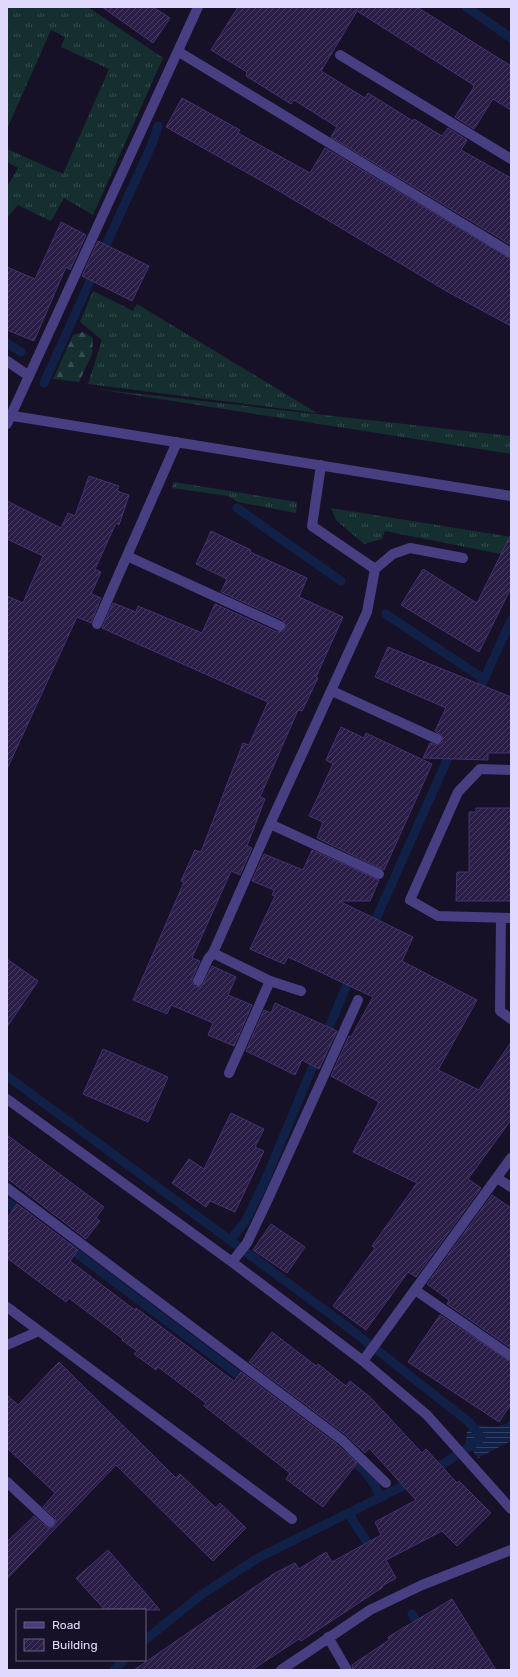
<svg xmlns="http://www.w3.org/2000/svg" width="518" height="1677" viewBox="0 0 518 1677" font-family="Rubik,sans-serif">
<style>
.grass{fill:url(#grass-tufts)}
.forest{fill:url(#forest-firs)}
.water{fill:url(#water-rules)}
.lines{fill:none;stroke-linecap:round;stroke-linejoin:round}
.stream{stroke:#102047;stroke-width:9}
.building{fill:url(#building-hatch);stroke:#443271}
.minor{stroke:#483f83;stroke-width:10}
</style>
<defs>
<pattern id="grass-tufts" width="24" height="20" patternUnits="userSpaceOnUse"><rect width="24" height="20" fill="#152f30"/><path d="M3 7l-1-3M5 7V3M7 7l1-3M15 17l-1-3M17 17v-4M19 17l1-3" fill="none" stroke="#374d4f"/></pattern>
<pattern id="forest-firs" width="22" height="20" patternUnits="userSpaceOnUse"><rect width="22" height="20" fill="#152f30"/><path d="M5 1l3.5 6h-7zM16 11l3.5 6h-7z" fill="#374d4f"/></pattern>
<pattern id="water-rules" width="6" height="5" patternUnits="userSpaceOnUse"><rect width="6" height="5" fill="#102047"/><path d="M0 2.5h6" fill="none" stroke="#324062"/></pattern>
<pattern id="building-hatch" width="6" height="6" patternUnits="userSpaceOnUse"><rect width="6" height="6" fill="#2a1e47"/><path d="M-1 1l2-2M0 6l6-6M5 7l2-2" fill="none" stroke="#493e62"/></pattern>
</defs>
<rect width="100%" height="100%" fill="#171127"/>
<path class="grass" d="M 7,7 L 88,7 L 163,58 L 93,215 L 64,198 L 51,221 L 18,205 L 7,218 L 7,187 L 18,168 L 7,162 L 7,149 L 63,174 L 109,69 L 61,47 L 65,37 L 51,30 L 7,129 Z
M 93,291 L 133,311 L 137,304 L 317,413 L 88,384 L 102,340 L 80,322 Z
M 96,389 L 511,436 L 511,454 Z
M 174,482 L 297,502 L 296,513 L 238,502 L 228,496 L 172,488 Z
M 331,508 L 511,537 L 511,556 L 385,531 L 382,539 L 364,544 L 336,520 Z"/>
<path class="forest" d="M 83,332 L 93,338 L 92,354 L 79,382 L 53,379 L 73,335 Z"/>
<path class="water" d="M 511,1422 L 511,1441 L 478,1458 L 466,1442 L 467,1432 L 476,1425 L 496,1427 Z"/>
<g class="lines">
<path class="stream" d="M 466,7 L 511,38
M 101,256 L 152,144 L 158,126
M 7,343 L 21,352
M 44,383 L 95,270
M 237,508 L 341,581
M 386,614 L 484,679
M 477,695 L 511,620
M 371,930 L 452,749
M 324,1039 L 352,973
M 7,1076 L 345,1325 L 469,1422 L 481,1437
M 7,1202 L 25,1215
M 230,1240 L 245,1222 L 264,1183 L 318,1054
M 67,1246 L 249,1383
M 347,1456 C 364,1469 373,1478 380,1498
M 431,1472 L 479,1440
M 349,1514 L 374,1553
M 412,1614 L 422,1631
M 145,1640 L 201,1595 L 256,1559 L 413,1481
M 114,1670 L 124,1660"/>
</g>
<path class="building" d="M 102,7 L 153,7 L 170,18 L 153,43 Z
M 238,7 L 417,7 L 511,66 L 511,110 L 493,99 L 474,129 L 455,117 L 474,87 L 472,84 L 357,11 L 321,71 L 365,98 L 368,93 L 413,121 L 414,119 L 442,136 L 448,128 L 467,140 L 461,150 L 511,178 L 511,245 L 331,137 L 337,127 L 294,100 L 291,104 L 246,76 L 247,72 L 211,50 Z
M 182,98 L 240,130 L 238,133 L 310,173 L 325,148 L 511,259 L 511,326 L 448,292 L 274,188 L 166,127 Z
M 61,222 L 86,235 L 70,270 L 66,267 L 34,341 L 7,330 L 7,267 L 35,279 Z
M 98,241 L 149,266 L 132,301 L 82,276 Z
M 89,476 L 119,486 L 117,491 L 129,495 L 119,525 L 116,523 L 95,569 L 101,572 L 91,594 L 101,598 L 91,623 L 77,617 L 7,769 L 7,596 L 23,603 L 43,556 L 7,539 L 7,501 L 61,528 L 68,513 L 75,516 Z
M 211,531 L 251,550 L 250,552 L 307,578 L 299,597 L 343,617 L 316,677 L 318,678 L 302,711 L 298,710 L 260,797 L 265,799 L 247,846 L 252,848 L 240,875 L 231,871 L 192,958 L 200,961 L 192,979 L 192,982 L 195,987 L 202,986 L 212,966 L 236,977 L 228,995 L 252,1005 L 234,1046 L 208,1035 L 213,1023 L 171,1005 L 167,1014 L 133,1000 L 184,882 L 181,881 L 195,850 L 201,852 L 243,743 L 249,745 L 268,702 L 102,628 L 113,603 L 136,612 L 138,606 L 202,633 L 215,604 L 277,632 L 284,631 L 286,626 L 283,620 L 221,592 L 227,579 L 196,564 Z
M 511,534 L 511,588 L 479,652 L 401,605 L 423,569 L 477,603 Z
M 388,647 L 511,697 L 511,753 L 488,753 L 488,760 L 423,758 L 430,743 L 437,745 L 443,742 L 442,736 L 435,731 L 446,708 L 375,677 Z
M 341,727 L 364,738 L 366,733 L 432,764 L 384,870 L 317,838 L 323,822 L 309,816 L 333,764 L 326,760 Z
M 476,808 L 511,808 L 511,901 L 456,901 L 457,872 L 469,872 L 469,812 L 476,812 Z
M 312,850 L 379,880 L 370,901 L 339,901 L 413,937 L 402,961 L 477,1000 L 438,1070 L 479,1090 L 511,1042 L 511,1120 L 468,1179 L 481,1188 L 416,1277 L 408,1272 L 366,1330 L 333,1306 L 375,1248 L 372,1246 L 417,1183 L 353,1152 L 379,1102 L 331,1076 L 349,1036 L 351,1037 L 373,997 L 288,957 L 284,964 L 250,949 L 275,896 L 272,895 L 274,890 L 252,881 L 264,854 L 303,870 Z
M 7,959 L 38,981 L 7,1027 Z
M 275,1003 L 337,1031 L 319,1069 L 302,1060 L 295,1075 L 246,1051 L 264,1010 L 271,1013 Z
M 103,1049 L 168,1077 L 148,1122 L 83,1094 Z
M 231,1113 L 264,1129 L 255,1147 L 264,1151 L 235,1212 L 210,1201 L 206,1207 L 172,1183 L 189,1159 L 204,1169 Z
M 7,1135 L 104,1207 L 96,1218 L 100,1221 L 86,1239 L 7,1178 Z
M 492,1195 L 511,1208 L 511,1348 L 447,1304 L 449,1300 L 427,1284 Z
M 17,1204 L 78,1250 L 70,1261 L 135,1310 L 136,1308 L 234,1381 L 241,1372 L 338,1445 L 357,1463 L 323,1507 L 286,1479 L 290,1473 L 204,1406 L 206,1403 L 158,1367 L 156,1370 L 134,1354 L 137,1351 L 122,1340 L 123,1339 L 69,1298 L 66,1302 L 7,1258 L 7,1218 Z
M 271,1224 L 305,1247 L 287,1273 L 253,1250 Z
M 440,1315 L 511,1362 L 511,1404 L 499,1422 L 408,1362 Z
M 272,1332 L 316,1366 L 318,1364 L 346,1386 L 350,1381 L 370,1397 L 422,1453 L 426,1449 L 457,1483 L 459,1481 L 491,1513 L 457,1546 L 442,1531 L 386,1560 L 396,1578 L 382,1586 L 383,1587 L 301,1641 L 299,1639 L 252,1670 L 134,1670 L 275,1573 L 295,1563 L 299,1569 L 326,1552 L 332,1562 L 381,1535 L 375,1522 L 416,1500 L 369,1448 L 365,1453 L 346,1435 L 249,1362 Z
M 59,1362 L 176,1478 L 180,1474 L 216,1508 L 220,1503 L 246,1528 L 213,1561 L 116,1465 L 7,1579 L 7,1542 L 34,1516 L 48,1528 L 54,1527 L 56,1523 L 55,1518 L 43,1507 L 55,1493 L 7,1448 L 7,1395 L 18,1405 Z
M 108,1550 L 160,1610 L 105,1610 L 76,1578 Z
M 452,1599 L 496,1670 L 353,1670 L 352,1665 L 389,1640 L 388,1637 Z"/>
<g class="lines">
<path class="minor" d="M 179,52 L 511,253
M 340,55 L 511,159
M 7,361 L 29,376
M 7,415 L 511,496
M 7,424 L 198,7
M 127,556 L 280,626
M 375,569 L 393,554 L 410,548 L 463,558
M 97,624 L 177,442
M 332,691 L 437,739
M 511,770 L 480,769 L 458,792 L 410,900 L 438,916 L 511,918
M 270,824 L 379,874
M 501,918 L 500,1011 L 511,1019
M 198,981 L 208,959 L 213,953
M 301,991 L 270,981 L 213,953 L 270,824 L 367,612 L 375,569 L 312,526 L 321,465
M 229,1073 L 270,981
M 7,1099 L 232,1262 L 363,1361 L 427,1415 L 511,1509
M 497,1178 L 511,1187
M 7,1188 L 342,1440 L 386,1483
M 232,1262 L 247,1243 L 268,1199 L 358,1000
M 415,1290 L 511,1356
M 7,1307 L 292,1519
M 7,1345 L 39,1331
M 363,1361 L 511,1158
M 7,1482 L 50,1522
M 328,1637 L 347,1670
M 281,1670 L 370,1610 L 422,1585 L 511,1550"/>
</g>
<rect width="518" height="1677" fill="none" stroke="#e0d9fd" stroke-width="16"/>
<rect x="16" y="1609" width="130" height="52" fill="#171127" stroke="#67617d"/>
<rect x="24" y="1622" width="20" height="6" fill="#483f83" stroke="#67617d"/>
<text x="52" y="1629" font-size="12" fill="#e0d9fd">Road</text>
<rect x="24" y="1639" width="20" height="12" fill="url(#building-hatch)" stroke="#67617d"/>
<text x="52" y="1649" font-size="12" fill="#e0d9fd">Building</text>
</svg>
